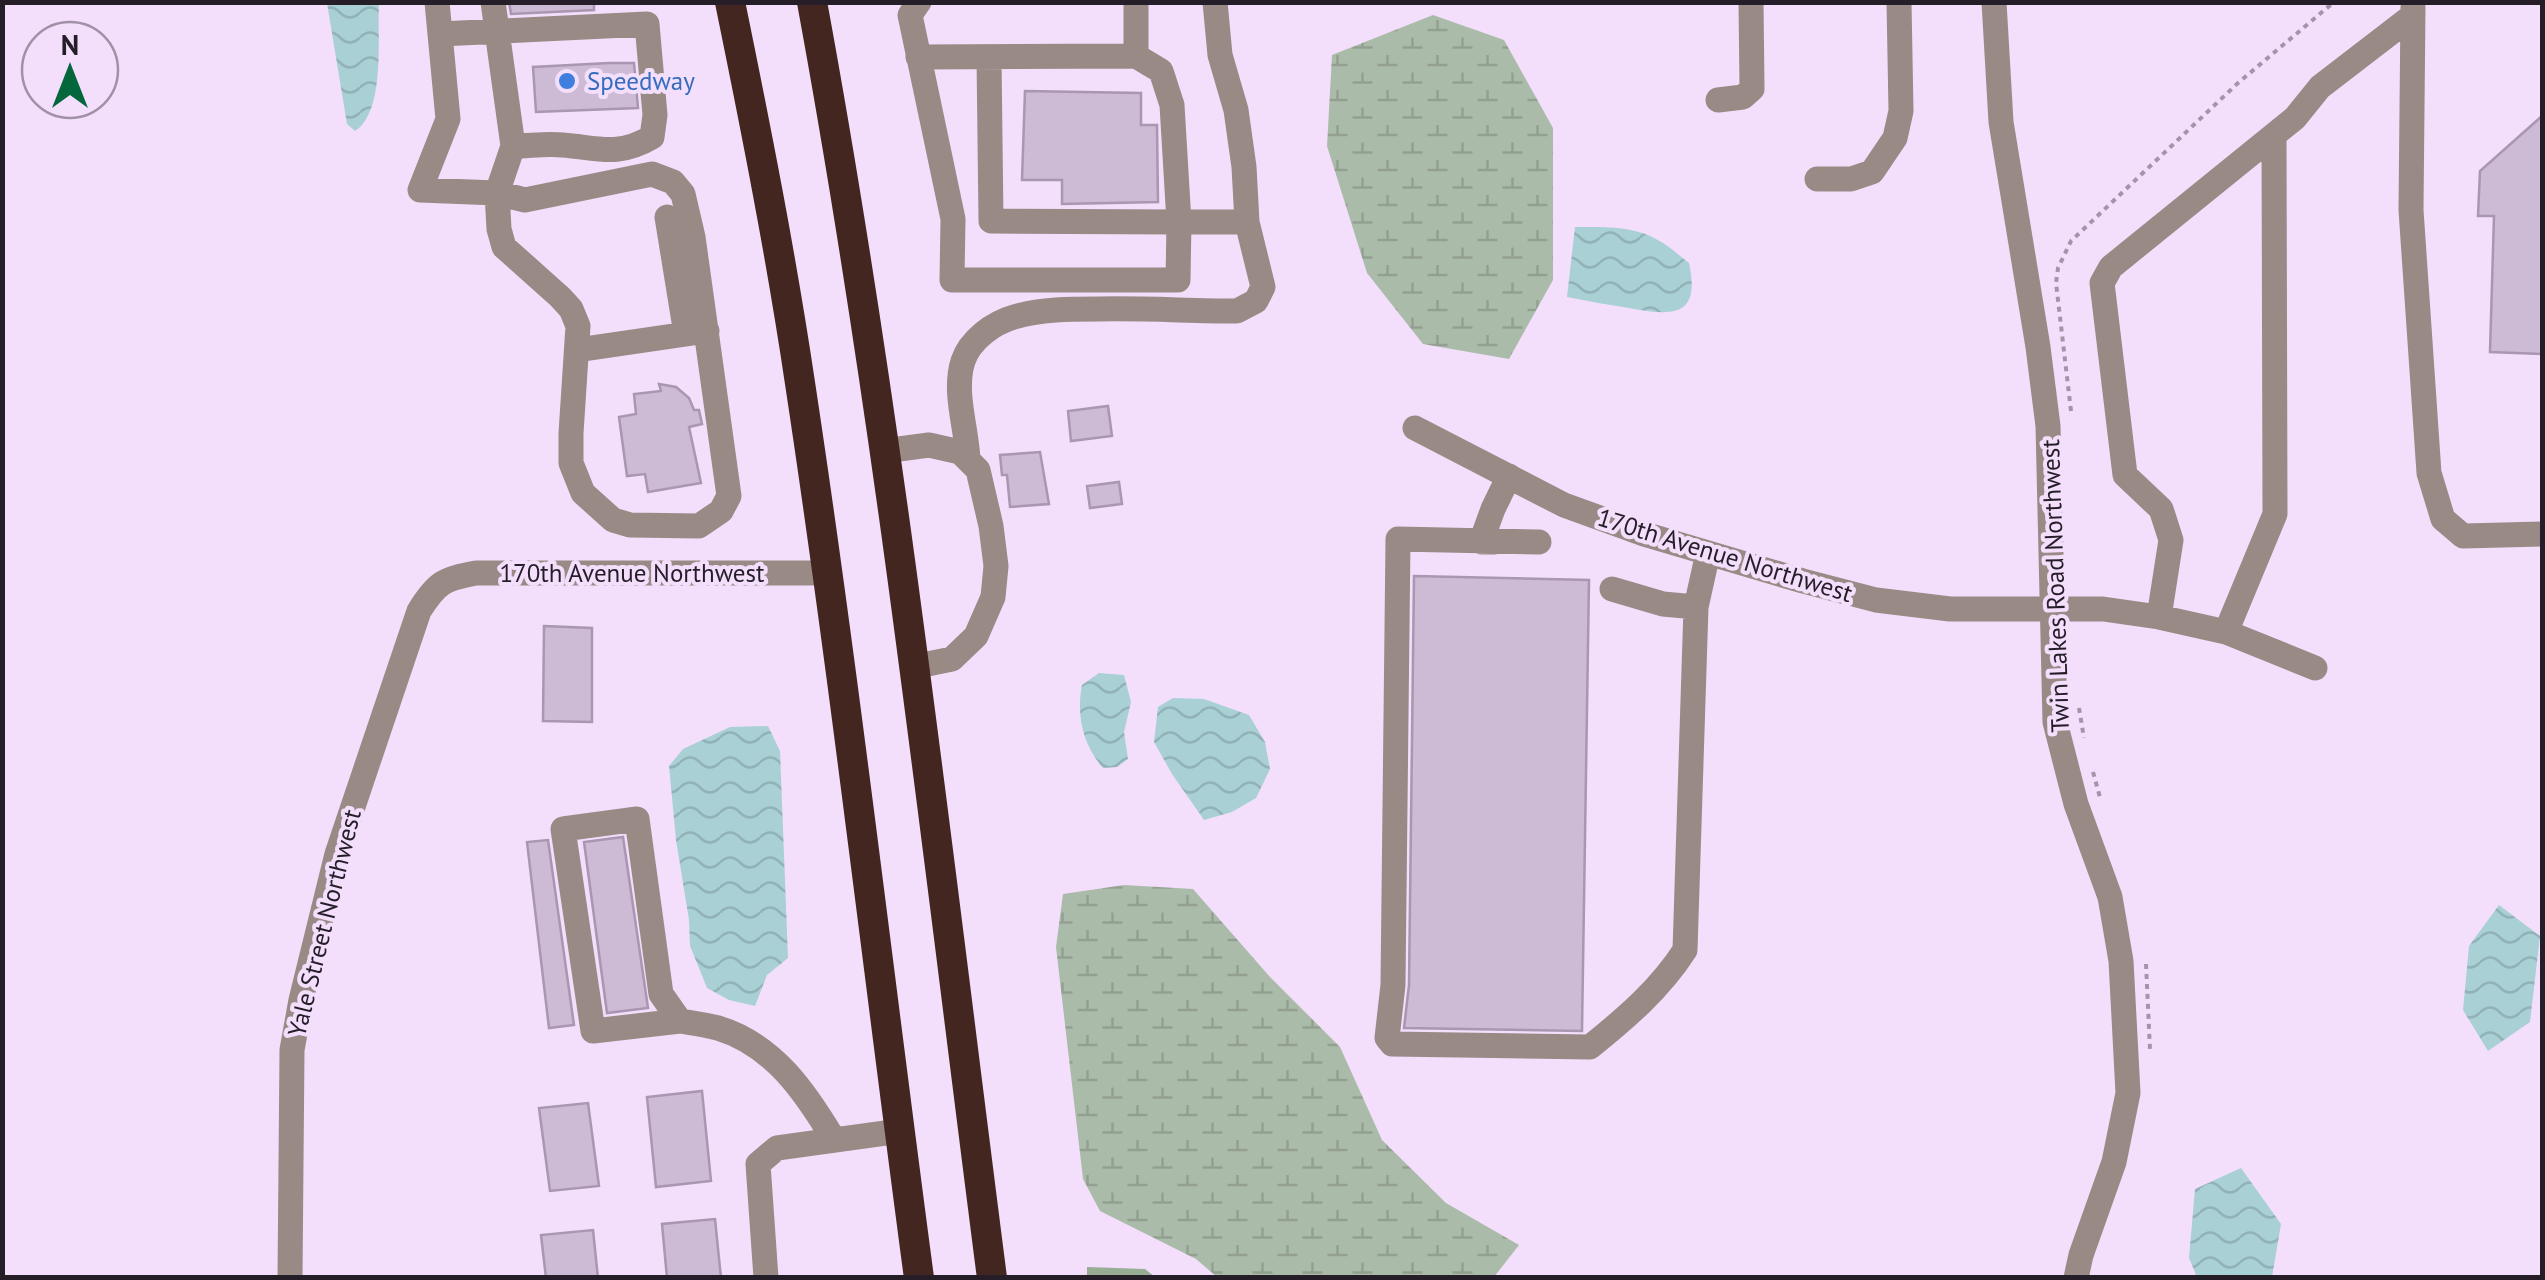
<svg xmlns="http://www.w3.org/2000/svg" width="2545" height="1280" viewBox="0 0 2545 1280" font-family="'PT Sans',sans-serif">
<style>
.forest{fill:url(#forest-firs)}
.wetland{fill:url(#wetland-marsh)}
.water{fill:url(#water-waves)}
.building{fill:#cdbad5;stroke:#a996b0;stroke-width:2.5}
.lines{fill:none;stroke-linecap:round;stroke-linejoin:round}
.path{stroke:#a394aa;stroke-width:4;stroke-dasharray:5 5;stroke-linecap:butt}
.minor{stroke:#9a8a86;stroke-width:25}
.highway{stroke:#42261f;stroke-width:30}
.shop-dot{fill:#3f7fe0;stroke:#f3dffc;stroke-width:4}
.labels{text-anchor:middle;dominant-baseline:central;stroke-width:8;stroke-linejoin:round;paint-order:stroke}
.shop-label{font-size:25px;fill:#366cbe;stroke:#f3dffc;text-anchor:start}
.street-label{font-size:25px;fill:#251d28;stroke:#f3dffc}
</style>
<defs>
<pattern id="forest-firs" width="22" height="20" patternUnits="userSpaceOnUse" patternTransform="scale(2.5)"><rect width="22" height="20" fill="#97ad94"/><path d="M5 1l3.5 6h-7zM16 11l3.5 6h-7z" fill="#7b8c79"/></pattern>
<pattern id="wetland-marsh" width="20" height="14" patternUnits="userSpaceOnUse" patternTransform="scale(2.5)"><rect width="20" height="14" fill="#abbba9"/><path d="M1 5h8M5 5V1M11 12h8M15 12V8" fill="none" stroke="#93a091"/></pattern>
<pattern id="water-waves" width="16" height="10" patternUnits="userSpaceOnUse" patternTransform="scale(2.5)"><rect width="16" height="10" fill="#a9d0d4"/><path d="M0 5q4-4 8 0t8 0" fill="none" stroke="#91b2b6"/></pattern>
</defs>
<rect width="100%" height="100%" fill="#f3dffc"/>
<path class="forest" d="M 1087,1267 L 1145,1269 L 1155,1277 L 1087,1277 Z"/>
<path class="wetland" d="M 1433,15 L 1504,40 L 1553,128 L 1553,280 L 1509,359 L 1423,344 L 1367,273 L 1327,146 L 1332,55 Z
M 1124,885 L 1193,889 L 1270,977 L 1340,1047 L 1382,1140 L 1446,1203 L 1519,1245 L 1494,1277 L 1217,1277 L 1196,1259 L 1100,1211 L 1083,1179 L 1056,947 L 1063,894 Z"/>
<path class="water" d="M 327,3 L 379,3 C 377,35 386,111 355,131 L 347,124 Z
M 1575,227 C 1605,227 1636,225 1663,243 C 1672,249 1680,256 1689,263 C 1701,318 1672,316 1629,308 C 1609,305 1588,301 1567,297 Z
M 1099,673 L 1124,675 L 1131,702 L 1124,732 L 1128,759 L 1117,767 L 1103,768 C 1083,745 1076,715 1082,685 Z
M 1173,698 L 1204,699 L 1249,715 L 1265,742 L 1270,769 L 1256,798 L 1232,812 L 1204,820 L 1172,774 L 1154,742 L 1158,707 Z
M 768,726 L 780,751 L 788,958 L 767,975 L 755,1006 L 729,1000 L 707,988 L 690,946 L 689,920 L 676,840 L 669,766 L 683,749 L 730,727 Z
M 2499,905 L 2540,936 L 2530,1022 L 2488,1051 L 2463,1010 L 2469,946 Z
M 2241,1168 L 2281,1224 L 2272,1277 L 2197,1277 L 2189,1258 L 2195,1189 Z"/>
<path class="building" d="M 509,2 L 594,2 L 594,10 L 511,14 Z
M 609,63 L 634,63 L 638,108 L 536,112 L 533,67 Z
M 1025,91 L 1141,93 L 1141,125 L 1157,125 L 1158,202 L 1062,204 L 1062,180 L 1022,180 Z
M 2542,116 L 2542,354 L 2490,352 L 2494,216 L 2478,216 L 2480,171 Z
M 659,384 L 676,387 L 689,398 L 694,410 L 699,410 L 702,424 L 689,427 L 701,483 L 648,492 L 645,474 L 627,476 L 619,417 L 636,414 L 634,394 L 661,391 Z
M 1108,406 L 1112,436 L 1071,441 L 1068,411 Z
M 1040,452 L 1049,504 L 1010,507 L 1007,475 L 1002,475 L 1000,455 Z
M 1119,482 L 1122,504 L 1090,508 L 1087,486 Z
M 1414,576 L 1589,580 L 1582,1031 L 1404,1028 L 1409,985 Z
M 544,626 L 592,628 L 592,722 L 543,721 Z
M 623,837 L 648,1008 L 607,1013 L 584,842 Z
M 548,840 L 574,1025 L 549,1028 L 527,842 Z
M 702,1091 L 711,1181 L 656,1187 L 647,1097 Z
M 588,1103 L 599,1186 L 550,1191 L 539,1108 Z
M 715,1219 L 721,1278 L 667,1278 L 662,1224 Z
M 593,1230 L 598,1278 L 546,1278 L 541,1235 Z"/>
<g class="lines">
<path class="path" d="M 2071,411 L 2056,283 L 2058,268 L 2071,241 L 2238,83 L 2334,2
M 2079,708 L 2084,738
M 2093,772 L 2101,801
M 2146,964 L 2150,1050"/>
<path class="minor" d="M 437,2 L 448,119 L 420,190 L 497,193 L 499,229 L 504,247 L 560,297 L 571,309 L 578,326 L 571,433 L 571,463 L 583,493 L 613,520 L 630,525 L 699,526 L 721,511 L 729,496 L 693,237 L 683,194 L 673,182 L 652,174 L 525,200 L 497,193 L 513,146 C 529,146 547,143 563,145 C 599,148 618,157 652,137 L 655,115 L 647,24 L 440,34
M 493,2 L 513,146
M 919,2 L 910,15 L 953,219 L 952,280 L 1178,280 L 1179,222 L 1247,222
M 1994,2 L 2001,122 L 2038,347 L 2048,426 L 2055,722 L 2076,804 L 2110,897 L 2121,961 L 2128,1093 L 2114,1162 L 2081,1255 L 2076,1278
M 2413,7 L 2411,210 L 2429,473 L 2443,519 L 2463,536 L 2542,534
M 918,57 L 1136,56
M 989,57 L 991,221 L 1179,222 L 1172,105 L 1161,71 L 1136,56 L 1136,2
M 1718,100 L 1743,97 L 1752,89 L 1751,2
M 1817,179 L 1851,179 L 1872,172 L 1895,138 L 1901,111 L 1899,2
M 667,217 L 686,334
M 577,350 L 707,331
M 1415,428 L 1564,505 L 1644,534 L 1803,581 L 1876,600 L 1950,609 L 2103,609 L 2159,617 L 2226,632 L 2315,668
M 884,451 L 929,445 L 960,452 L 978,470 L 991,526 L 996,566 L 993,597 L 976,636 L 952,659 L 913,667
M 968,460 C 967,429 953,392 963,361 C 970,340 993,323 1014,317 C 1040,309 1071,309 1098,309 C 1145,308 1191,311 1237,311 L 1256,301 L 1263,287 L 1247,222 L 1244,167 L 1236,110 L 1220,55 L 1215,2
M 1494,542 L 1481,542 L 1493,509 L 1509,476
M 1539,542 L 1398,539 L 1393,985 L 1387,1038 L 1392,1044 L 1590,1047 C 1626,1018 1660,989 1685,950 L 1696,607
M 1612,589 L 1663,604 L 1696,607 L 1708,553
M 2159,617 L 2171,540 L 2161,509 L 2125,475 L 2102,283 L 2111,267 L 2295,118 L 2320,87 L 2411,17
M 2226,632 L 2275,514 L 2274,135
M 680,1021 L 593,1031 L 563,829 L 637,819 L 661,994 L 680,1021 C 692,1023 706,1025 718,1028 C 774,1045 806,1093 834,1140
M 290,1278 L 292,1050 L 301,1000 L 337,854 L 419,611 C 437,582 444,579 476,573 L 827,573
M 766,1278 L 758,1164 L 777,1148 L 900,1131"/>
<path class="highway" d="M 730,2 C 756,129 781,255 800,383 C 845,680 879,979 919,1278
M 812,2 C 890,425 937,852 992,1278"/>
</g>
<circle class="shop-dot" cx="567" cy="81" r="10"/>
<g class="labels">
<g class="shop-label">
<text x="587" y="81">Speedway</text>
</g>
<g class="street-label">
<text transform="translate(1725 555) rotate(17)">170th Avenue Northwest</text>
<text x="632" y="573">170th Avenue Northwest</text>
<text transform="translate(2055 586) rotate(-92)">Twin Lakes Road Northwest</text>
<text transform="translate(324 923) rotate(-76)">Yale Street Northwest</text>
</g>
</g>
<rect width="2545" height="1280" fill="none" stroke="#251d28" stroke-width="10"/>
<g transform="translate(70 70)"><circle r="48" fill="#f3dffc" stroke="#a191a7" stroke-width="2.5"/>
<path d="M0-8L18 38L0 25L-18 38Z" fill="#04673c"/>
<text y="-15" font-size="28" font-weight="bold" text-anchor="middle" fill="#251d28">N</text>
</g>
</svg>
